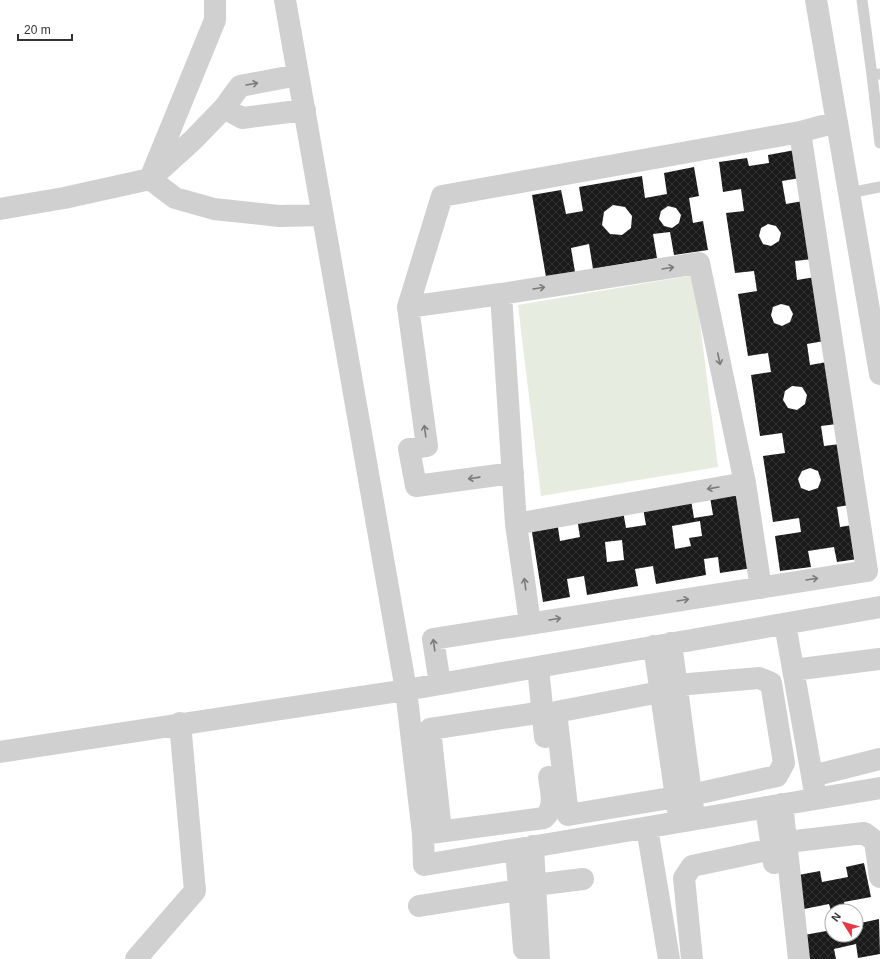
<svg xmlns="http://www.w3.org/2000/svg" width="880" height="959" viewBox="0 0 880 959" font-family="Helvetica,sans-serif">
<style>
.green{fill:#e6ecdf}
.building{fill:url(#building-cross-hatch);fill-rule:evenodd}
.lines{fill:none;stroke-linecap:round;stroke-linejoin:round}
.service{stroke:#d0d0d0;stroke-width:11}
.minor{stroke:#d0d0d0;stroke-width:22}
.oneway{stroke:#7a7a7a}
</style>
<defs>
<pattern id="building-cross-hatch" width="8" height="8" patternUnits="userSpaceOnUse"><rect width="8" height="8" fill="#1a1a1a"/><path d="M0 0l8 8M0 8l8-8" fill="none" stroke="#333"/></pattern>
</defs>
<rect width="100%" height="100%" fill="#fff"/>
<path class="green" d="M 694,275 L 718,467 L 541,496 L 518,305 Z"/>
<path class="building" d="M 795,150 L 800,178 L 782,181 L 786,204 L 803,201 L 812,259 L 795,261 L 797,280 L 815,277 L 824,341 L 807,344 L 810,365 L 827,362 L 837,424 L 821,426 L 824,446 L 840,444 L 849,505 L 837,507 L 840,527 L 859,524 L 864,558 L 837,562 L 834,547 L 808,551 L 811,567 L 780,571 L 775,536 L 801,532 L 799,518 L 773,522 L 763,456 L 785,453 L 782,433 L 760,436 L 751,375 L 771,372 L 768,353 L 748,356 L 738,294 L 757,291 L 754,271 L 735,273 L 726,213 L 744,211 L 741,189 L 723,192 L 719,162 L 747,158 L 749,166 L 769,163 L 768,155 ZM 768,224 L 776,226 L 781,233 L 779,241 L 771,246 L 763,244 L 759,236 L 761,228 ZM 781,304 L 789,306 L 793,314 L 790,322 L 782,326 L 774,323 L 771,315 L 773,307 ZM 792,386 L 802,387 L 807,395 L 805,404 L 797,410 L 788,408 L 783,400 L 785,391 ZM 810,468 L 818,471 L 821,480 L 818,488 L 809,491 L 801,488 L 798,479 L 802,471 Z
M 694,167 L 699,196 L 689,198 L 693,223 L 703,221 L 708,250 L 674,255 L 670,232 L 653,234 L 657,258 L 593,269 L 589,244 L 571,248 L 575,272 L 546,277 L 532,195 L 561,190 L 566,214 L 583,211 L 579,187 L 642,176 L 645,198 L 667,194 L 664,173 ZM 613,205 L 625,207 L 632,216 L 631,228 L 622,235 L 610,234 L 602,225 L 604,212 ZM 668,206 L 676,208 L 681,215 L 679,223 L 672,228 L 664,226 L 659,219 L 661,211 Z
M 740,492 L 752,568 L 720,573 L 718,557 L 704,559 L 706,575 L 656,584 L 653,566 L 635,569 L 638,586 L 587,595 L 584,576 L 567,579 L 570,597 L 543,602 L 531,526 L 557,521 L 560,541 L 580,537 L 577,518 L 623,511 L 626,528 L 646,525 L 643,508 L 691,500 L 694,518 L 713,515 L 710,497 ZM 700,521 L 702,536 L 689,538 L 691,546 L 675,549 L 672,526 ZM 622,540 L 624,560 L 607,562 L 605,542 Z
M 864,863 L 871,897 L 844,902 L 845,911 L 832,911 L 832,914 L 829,904 L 799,910 L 793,876 L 820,871 L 822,882 L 848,877 L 846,867 Z
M 879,919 L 880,954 L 858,958 L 856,944 L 834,949 L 836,959 L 808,959 L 804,935 L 832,930 L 832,935 L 856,935 L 856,924 Z"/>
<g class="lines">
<path class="service" d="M 862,0 L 872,75
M 880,74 L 872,75 L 880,143
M 849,193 L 880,187"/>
<path class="minor" d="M 285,0 L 406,690 L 423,834 L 424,865 L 880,788
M 816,0 L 880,374
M 224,108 L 242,118 L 305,110
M 152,174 L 215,20 L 215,0
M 150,179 L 175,198 L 214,209 L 279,216 L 322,215
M 0,209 L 64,198 L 150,179 L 193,140 L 224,108 L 240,86 L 298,75
M 501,294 L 699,263 L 745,483 L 516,524 L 501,294 L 408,307 L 442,196 L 800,132 L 837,122
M 408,307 L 427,446 L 409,449 L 416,486 L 513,473
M 745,483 L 761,588
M 516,524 L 530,623
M 785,624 L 816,798
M 671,643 L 693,809
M 654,646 L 678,811
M 538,667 L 545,737
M 793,670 L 880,659
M 440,684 L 433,639 L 867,571 L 800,132
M 677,685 L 759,678 L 771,683 L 784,763 L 777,776 L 691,795
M 660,692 L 556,712 L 568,815 L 676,797
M 0,752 L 406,690 L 880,607
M 812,776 L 880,759
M 782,804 L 799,959
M 766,807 L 774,863
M 647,828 L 669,959
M 441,831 L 430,729 L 543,712
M 423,834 L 544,818 C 556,807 551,792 549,777
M 787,842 L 864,833 L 875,841 L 880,877
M 533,846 L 539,959
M 516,850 L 524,949
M 535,885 L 583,879
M 419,906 L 519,890
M 136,959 L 195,891 L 180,723
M 692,959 L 684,878 L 692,866 L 772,849"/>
</g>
<defs><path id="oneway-shaft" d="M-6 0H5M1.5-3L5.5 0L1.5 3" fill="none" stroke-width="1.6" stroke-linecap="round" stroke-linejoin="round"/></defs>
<g class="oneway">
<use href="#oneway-shaft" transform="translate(252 84) rotate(-10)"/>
<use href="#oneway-shaft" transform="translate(668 268) rotate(-9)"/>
<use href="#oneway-shaft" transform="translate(539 288) rotate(-9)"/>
<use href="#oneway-shaft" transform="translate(719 359) rotate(78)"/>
<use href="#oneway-shaft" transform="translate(425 431) rotate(-98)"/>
<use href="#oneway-shaft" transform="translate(474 478) rotate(172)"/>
<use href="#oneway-shaft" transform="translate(713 488) rotate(170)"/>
<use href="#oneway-shaft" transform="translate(812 579) rotate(-9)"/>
<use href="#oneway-shaft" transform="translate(525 584) rotate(-98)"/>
<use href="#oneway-shaft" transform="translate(683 600) rotate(-9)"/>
<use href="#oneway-shaft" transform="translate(555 619) rotate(-9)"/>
<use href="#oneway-shaft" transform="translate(434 645) rotate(-98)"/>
</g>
<g transform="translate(844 923) rotate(307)"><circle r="19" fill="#ffffff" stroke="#adadad"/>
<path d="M0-3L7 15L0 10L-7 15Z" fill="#e63946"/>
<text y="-6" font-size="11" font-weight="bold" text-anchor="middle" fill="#333333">N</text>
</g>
<path d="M18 34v6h54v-6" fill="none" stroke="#333333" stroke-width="2"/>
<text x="24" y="34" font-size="12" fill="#333333" stroke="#ffffff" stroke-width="3" paint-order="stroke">20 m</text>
</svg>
